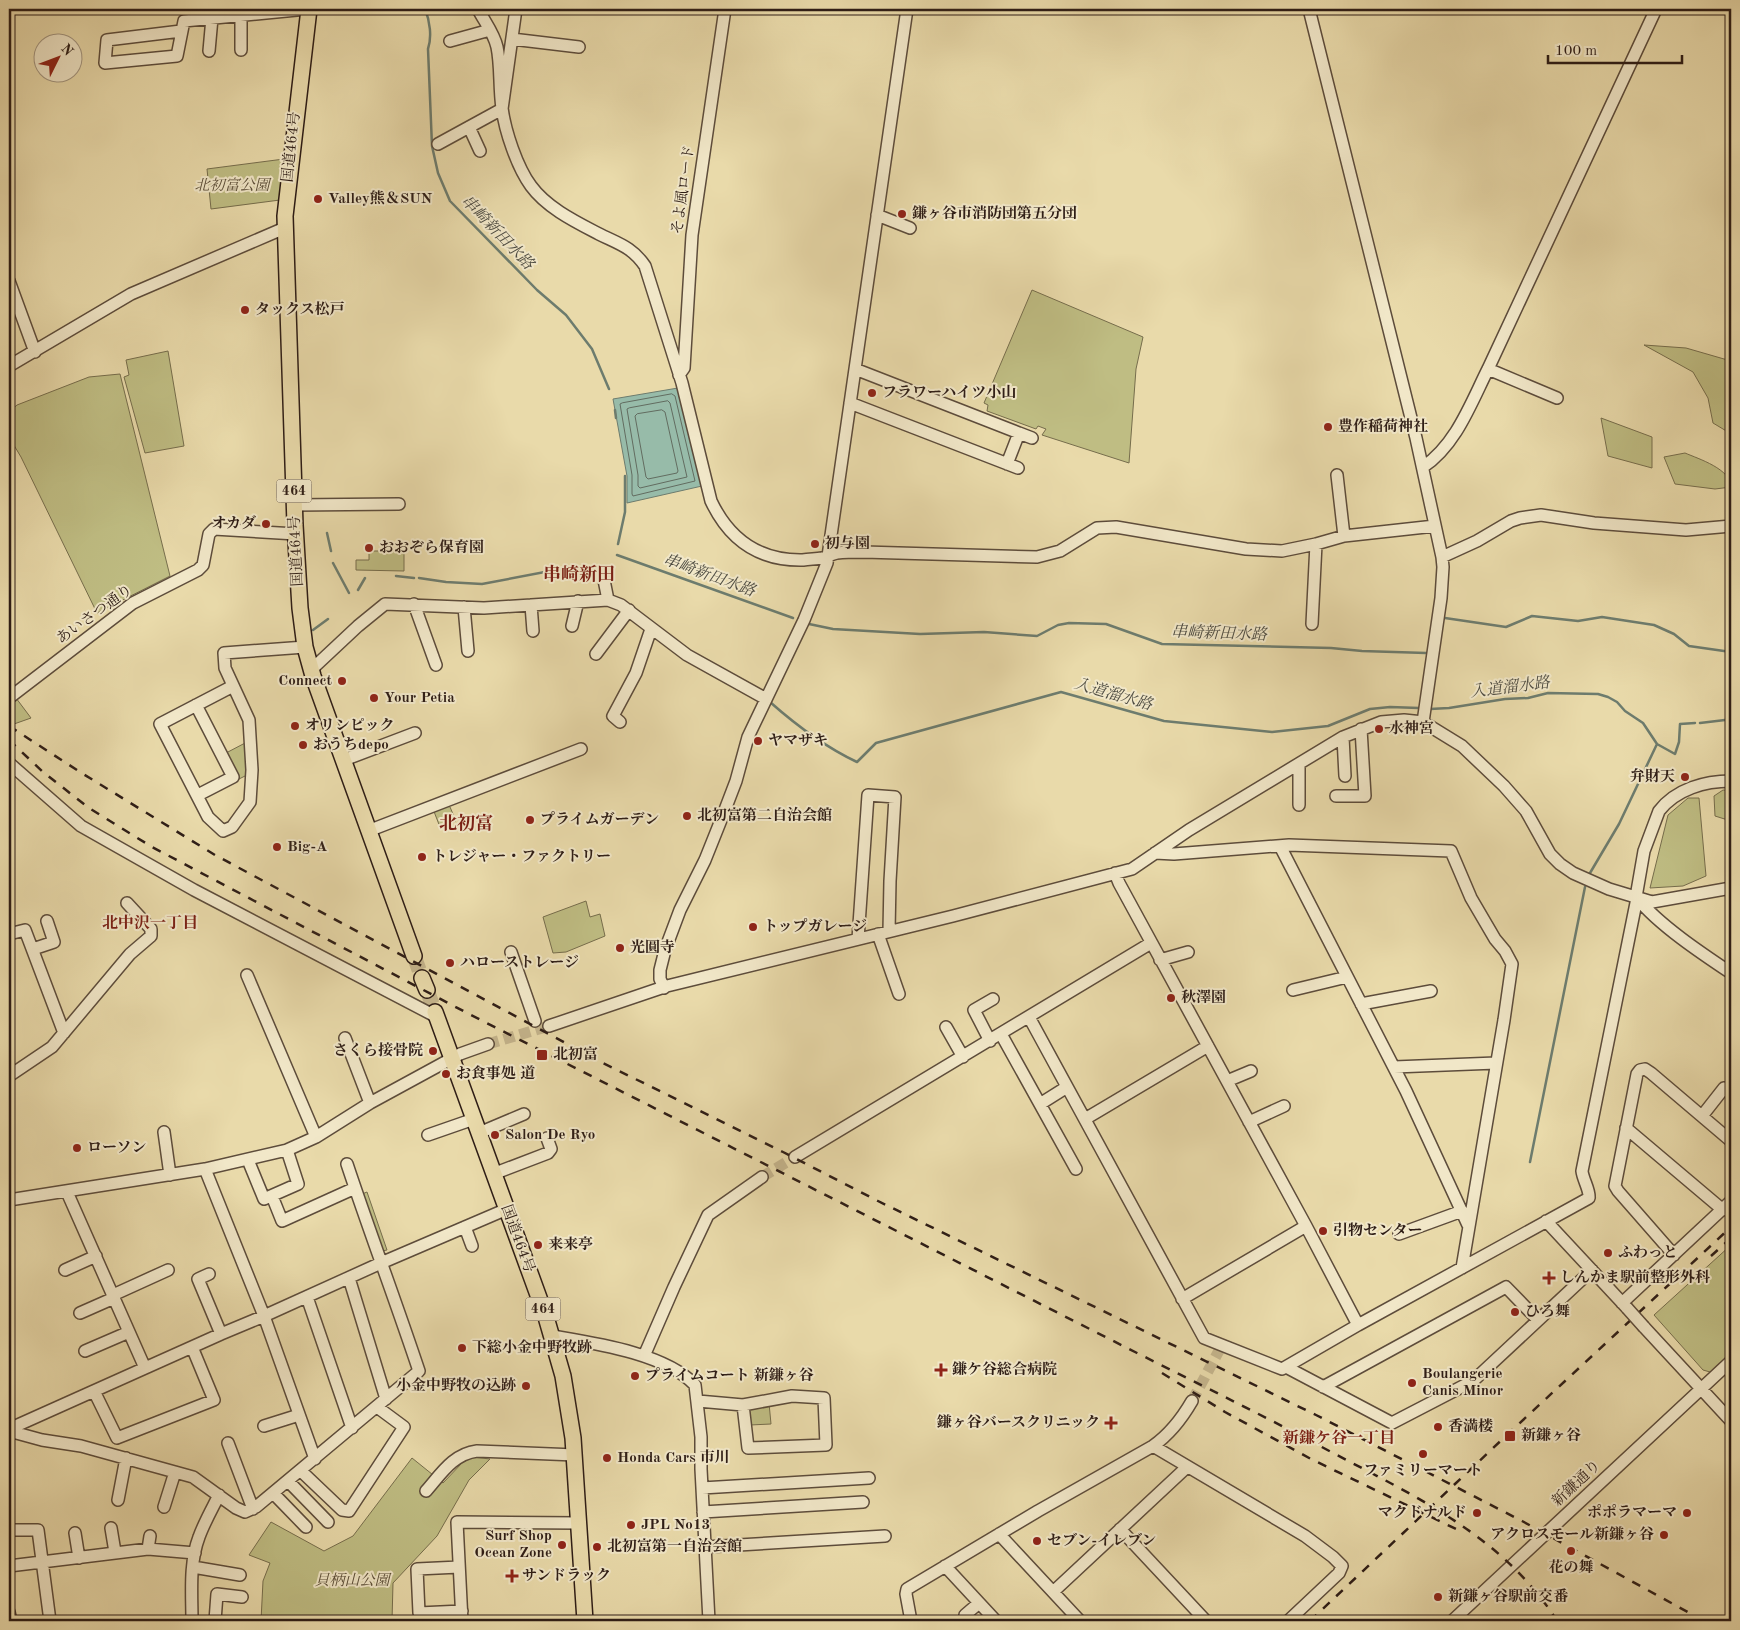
<svg xmlns="http://www.w3.org/2000/svg" width="1740" height="1630" viewBox="0 0 1740 1630" font-family="'Old Standard TT','Noto Serif JP',serif">
<style>
.green{fill:#bfbd83;stroke:#766d4c}
.water{fill:#97bba9;stroke:#6d7c6e}
.lines{fill:none;stroke-linecap:round;stroke-linejoin:round}
.shore{stroke:#626c60;stroke-width:1}
.stream{stroke:#6d7c6e;stroke-width:2.5}
.minor-tunnel{stroke:#c4b48c;stroke-width:11;stroke-dasharray:11 5.5;stroke-linecap:butt}
.highway-tunnel{stroke:#c4b48c;stroke-width:15;stroke-dasharray:15 8;stroke-linecap:butt}
.minor-casing{stroke:#5d4c3b;stroke-width:14}
.highway-casing{stroke:#2e1d16;stroke-width:18}
.minor{stroke:#f1e7c8;stroke-width:11}
.highway{stroke:#e9daaa;stroke-width:15}
.rail{stroke:#2e1d16;stroke-width:2.5;stroke-dasharray:9 9;stroke-linecap:butt}
.minor-bridge-casing{stroke:#5d4c3b;stroke-width:14;stroke-linecap:butt}
.minor-bridge{stroke:#f1e7c8;stroke-width:11}
.poi-dot{fill:#8f2418;stroke:#f1e7c8;stroke-width:2}
.labels{text-anchor:middle;dominant-baseline:central;stroke-width:4;stroke-linejoin:round;paint-order:stroke}
.shield{fill:#f1e7c8;stroke:#685a4b;stroke-width:1}
.shield-label{font-size:14px;font-weight:bold;fill:#2e1d16}
.street-label{font-size:15px;fill:#2e1d16;stroke:#f1e7c8}
.park-label{font-size:15px;font-style:italic;fill:#5a4d37;stroke:#f1e7c8}
.poi-label{font-size:15px;font-weight:bold;fill:#2e1d16;stroke:#f1e7c8;text-anchor:start}
.water-label{font-size:16px;font-style:italic;fill:#4e4c42;stroke:#f1e7c8}
.neighbourhood-label{font-size:16px;font-weight:bold;fill:#7a1f14;stroke:#f1e7c8}
.quarter-label{font-size:18px;font-weight:bold;fill:#7a1f14;stroke:#f1e7c8}
</style>
<rect width="100%" height="100%" fill="#e9daaa"/>
<filter id="stains"><feTurbulence type="fractalNoise" baseFrequency=".004" numOctaves="4"/><feColorMatrix values="0 0 0 0 .2 0 0 0 0 .09 0 0 0 0 .02 0 0 0 .5 -.17"/></filter>
<radialGradient id="worn" r=".72"><stop offset=".6" stop-color="#630" stop-opacity="0"/><stop offset="1" stop-color="#630" stop-opacity=".3"/></radialGradient>
<path class="green" d="M 284,159 L 280,200 L 211,209 L 207,169 Z
M 1032,290 L 1143,337 L 1136,369 L 1129,463 L 1042,435 L 1046,429 L 1038,426 L 1036,429 L 987,411 L 988,405 L 984,403 Z
M 1644,345 L 1686,348 L 1731,361 L 1731,432 L 1728,432 L 1713,423 L 1708,398 L 1693,372 Z
M 168,351 L 184,446 L 145,453 L 124,377 L 129,375 L 126,360 Z
M 120,374 L 170,576 L 97,613 L 21,457 L 9,437 L 9,412 L 17,405 L 89,377 Z
M 1601,418 L 1652,437 L 1652,468 L 1608,456 Z
M 1685,453 C 1699,459 1731,469 1731,487 L 1715,489 L 1675,484 L 1664,457 Z
M 369,551 L 404,551 L 404,571 L 356,570 L 356,560 L 369,560 Z
M 16,698 L 31,718 L 14,724 L 11,702 Z
M 247,742 L 247,775 L 239,779 L 226,753 Z
M 1723,790 L 1731,791 L 1731,821 L 1715,816 L 1714,796 Z
M 1688,798 L 1699,798 L 1706,876 L 1683,886 L 1650,888 L 1668,815 Z
M 446,804 L 450,807 L 456,821 L 440,827 L 433,809 Z
M 586,901 L 590,917 L 600,914 L 605,936 L 566,952 L 553,953 L 543,917 Z
M 367,1192 L 387,1250 L 382,1251 L 362,1194 Z
M 1731,1245 L 1731,1353 L 1710,1372 L 1703,1370 L 1654,1315 Z
M 769,1403 L 771,1424 L 750,1425 L 749,1410 Z
M 473,1457 L 490,1459 L 469,1480 L 437,1536 L 393,1583 L 392,1621 L 261,1621 L 263,1581 L 270,1563 L 249,1555 L 271,1522 L 324,1551 L 353,1536 L 412,1458 L 443,1483 L 462,1463 Z"/>
<path class="water" d="M 678,388 L 702,486 L 627,503 L 627,476 L 613,399 Z"/>
<g class="lines">
<path class="shore" d="M 672,394 L 675,396 L 695,481 L 633,496 L 632,494 L 632,475 L 620,404 L 622,403 Z
M 668,401 L 670,403 L 687,477 L 640,488 L 638,486 L 638,475 L 627,409 L 629,408 Z
M 662,410 L 665,412 L 678,471 L 677,473 L 648,479 L 646,477 L 635,416 L 637,414 Z"/>
<path class="stream" d="M 425,9 C 430,21 432,37 428,49 L 432,146 L 438,173 L 450,201 L 537,290 L 566,315 L 592,349 L 609,389
M 615,410 L 616,418
M 327,533 L 331,551
M 618,544 L 625,512 L 625,476
M 617,555 L 793,618
M 333,563 L 349,593
M 396,576 L 414,578
M 419,578 L 446,582 L 482,584 L 571,567
M 358,590 L 365,578
M 1445,618 L 1506,627 L 1532,616 L 1578,621 L 1602,617 L 1654,625 L 1674,634 L 1689,646 L 1731,652
M 809,624 L 833,629 L 920,634 L 984,632 L 1037,636 L 1058,625 L 1069,623 L 1106,624 L 1162,644 L 1331,648 L 1362,651 L 1426,653
M 313,630 L 328,619
M 770,702 C 796,725 825,747 857,762 L 876,743 L 1061,692 L 1164,721 L 1272,732 L 1328,726 L 1370,709 L 1390,707 L 1419,708
M 1430,709 L 1449,708 L 1505,699 L 1528,698 L 1548,693 L 1598,694 L 1608,697 L 1617,702 L 1625,711 L 1643,723 L 1657,744 L 1675,754 L 1679,742 L 1680,724 L 1695,723
M 1730,719 L 1731,719
M 1700,723 L 1725,720
M 1590,873 L 1619,824 L 1657,744
M 1530,1162 L 1585,887"/>
<path class="minor-tunnel" d="M 488,1044 L 549,1026
M 762,1177 L 795,1157
M 1192,1401 L 1222,1345"/>
<path class="highway-tunnel" d="M 414,956 L 422,978
M 427,990 L 435,1012"/>
<g class="minor-casing">
<path id="minor" d="M 478,9 C 484,21 494,33 497,47 C 501,66 499,88 502,108 C 505,131 517,167 531,186 C 547,208 576,222 599,234 C 619,244 632,247 645,266 L 682,383 L 711,501 C 729,539 759,561 803,560 C 809,559 816,559 822,558 C 827,557 832,554 837,553 C 846,552 855,552 864,552 L 1037,557 L 1060,551 L 1097,528 L 1116,527 L 1246,549 L 1282,551 L 1316,544 L 1344,536 L 1435,526
M 1309,9 L 1416,438 L 1442,557 L 1443,567 L 1441,598 L 1423,722
M 181,31 L 107,40 L 105,63 L 177,56 L 184,21 L 307,9
M 512,39 L 579,47
M 450,41 L 490,30
M 241,50 L 241,16
M 209,51 L 212,18
M 469,127 L 480,151
M 438,144 L 502,109 L 516,9
M 877,215 L 910,228
M 9,281 L 35,352
M 9,366 L 131,294 L 280,230 L 286,231
M 855,369 L 1019,433 L 1007,464
M 1488,369 L 1557,398
M 679,375 L 684,368 L 692,235 L 725,9
M 850,403 L 1018,468
M 1019,433 L 1032,438
M 1423,467 C 1456,445 1471,403 1488,369 L 1656,9
M 1337,475 L 1344,536
M 295,505 L 399,504
M 1442,557 L 1477,541 L 1511,521 L 1520,518 L 1541,515 L 1594,523 L 1686,530 L 1731,526
M 604,580 L 608,600
M 414,604 L 436,665
M 531,605 L 533,631
M 464,607 L 468,651
M 1312,624 L 1316,544
M 572,626 L 578,601
M 596,654 L 629,610
M 311,670 L 358,626 L 385,604 L 484,608 L 608,600 L 621,605 L 687,655 L 766,699
M 233,686 L 160,724 L 208,817 L 223,831 L 232,827 L 250,802 L 252,770 L 249,720 L 225,668 L 224,653 L 305,647
M 9,698 L 133,603 L 198,570 L 203,565 L 209,534 L 214,529 L 296,534
M 196,705 L 233,777 L 198,795
M 620,722 L 613,716 L 636,673 L 651,629
M 1343,737 L 1345,776
M 344,760 L 415,733
M 9,763 L 81,826 L 194,890 L 437,1017
M 1336,796 L 1365,796 L 1361,729
M 1299,805 L 1299,764
M 368,831 L 581,749
M 1280,846 L 1406,1091 L 1468,1225
M 1155,853 L 1174,854 L 1289,845 L 1451,851 L 1471,898 L 1495,939 L 1505,951 L 1512,964 L 1504,1020 L 1462,1268
M 1115,873 L 1119,883 L 1306,1226 L 1358,1325
M 1636,897 L 1644,851 L 1659,811 C 1676,789 1705,781 1731,781
M 1637,898 C 1659,925 1701,953 1731,973
M 9,934 L 25,930 L 64,1033
M 878,934 L 899,994
M 858,939 L 868,795 L 895,797 L 890,881 L 889,931
M 33,949 L 54,942 L 47,921
M 511,952 L 535,1021
M 1160,960 L 1188,952
M 247,975 L 316,1137
M 664,988 L 660,979 L 660,970 L 665,950 L 680,910 L 705,860 L 723,815 L 736,781 L 748,737 L 804,620 L 827,563 L 907,9
M 1293,990 L 1347,977
M 1361,1004 L 1431,991
M 1029,1017 L 1204,1338 L 1282,1369 L 1358,1325 L 1589,1198 C 1590,1190 1583,1180 1582,1171 L 1637,898
M 549,1026 L 667,986 L 953,916 L 1132,869 L 1189,830 L 1343,737 L 1381,722 L 1404,720 L 1423,722 L 1462,746 L 1504,786 L 1526,811 L 1550,854 L 1560,864 L 1573,873 L 1609,889 L 1652,902 L 1731,888
M 946,1027 L 963,1057
M 1001,1034 L 1076,1169
M 345,1038 L 370,1103
M 990,1041 L 974,1010 L 993,999
M 1394,1067 L 1496,1063
M 9,1076 L 52,1047 L 130,954 L 151,936 L 151,929 L 127,903
M 1227,1081 L 1251,1071
M 1040,1104 L 1067,1087
M 1702,1116 L 1724,1088
M 1085,1119 L 1208,1046
M 1249,1122 L 1284,1106
M 1626,1128 L 1723,1210
M 164,1132 L 170,1175
M 479,1133 L 524,1114
M 428,1135 L 474,1119
M 795,1157 L 1151,943
M 248,1160 L 264,1199 L 298,1184 L 287,1150
M 205,1169 L 264,1316 L 315,1459
M 493,1174 L 548,1153 L 551,1149 L 547,1138
M 67,1192 L 145,1368
M 272,1196 L 282,1221 L 355,1188
M 9,1200 L 205,1169 L 287,1150 L 316,1137 L 370,1103 L 460,1054 L 488,1044
M 1546,1221 L 1627,1308
M 465,1227 L 472,1246
M 1399,1234 L 1462,1211
M 1674,1255 L 1618,1191 L 1615,1186 L 1637,1074 L 1640,1070 L 1645,1069 L 1651,1073 L 1731,1141
M 65,1270 L 96,1256
M 209,1274 L 198,1279 L 221,1334
M 349,1278 L 386,1399
M 113,1295 L 168,1270
M 307,1297 L 352,1428
M 1182,1299 L 1306,1226
M 1622,1303 L 1731,1201
M 80,1313 L 114,1298
M 1644,1327 L 1731,1421
M 552,1336 C 593,1343 665,1353 695,1385 L 701,1437 L 701,1469 L 709,1621
M 85,1351 L 129,1332
M 644,1356 L 674,1287 L 708,1215 L 762,1177
M 1286,1367 L 1392,1423 L 1473,1381 L 1592,1270
M 1323,1387 L 1506,1287 L 1538,1320
M 94,1391 L 117,1438 L 214,1400 L 192,1347
M 698,1401 L 743,1405 L 792,1396 L 824,1398 L 826,1445 L 748,1448 L 743,1405
M 264,1426 L 299,1415
M 9,1429 L 221,1334 L 264,1316 L 381,1263 L 507,1209
M 9,1431 L 42,1440 L 81,1446 L 193,1477 L 236,1508 L 245,1512 L 256,1507 L 419,1371 C 396,1302 370,1233 347,1164
M 228,1443 L 253,1509
M 1153,1446 L 1305,1536 L 1333,1557 L 1342,1566 L 1339,1573 L 1288,1621
M 301,1471 L 342,1510 L 349,1511 L 404,1427 L 377,1407
M 288,1481 L 328,1522
M 702,1488 L 869,1478
M 426,1491 C 441,1474 453,1454 477,1451 L 575,1455
M 273,1493 L 306,1527
M 118,1500 L 126,1458
M 164,1507 L 175,1472
M 703,1512 L 863,1502
M 111,1528 L 115,1552
M 1120,1529 L 1206,1621
M 9,1530 L 38,1530 L 50,1621
M 75,1533 L 79,1558
M 999,1534 L 1080,1621
M 705,1547 L 885,1536
M 148,1549 L 150,1536
M 9,1566 L 148,1549 L 195,1553
M 945,1566 L 996,1621
M 193,1567 L 240,1575
M 459,1567 L 417,1569 L 419,1613 L 462,1611
M 1053,1592 L 1187,1467
M 9,1612 L 11,1621
M 192,1621 C 192,1594 189,1563 199,1537 C 204,1523 212,1509 219,1495
M 215,1621 L 217,1594 L 242,1597
M 462,1621 L 457,1522 L 579,1523
M 911,1621 L 906,1594 L 907,1589 L 1038,1511 L 1153,1446 C 1170,1434 1181,1420 1192,1401
M 966,1621 L 965,1615 L 979,1603
M 1452,1621 L 1731,1361"/>
</g>
<g class="highway-casing">
<path id="highway" d="M 309,9 L 285,216 L 295,525 L 300,608 L 305,647 L 313,676 L 414,956
M 422,978 L 427,990
M 435,1012 L 546,1317 L 563,1376 L 573,1438 L 585,1621"/>
</g>
<use href="#minor" class="minor"/>
<use href="#highway" class="highway"/>
<path class="rail" d="M 9,726 L 80,772 L 215,855 L 599,1061 L 783,1152 L 878,1201 L 1316,1415 L 1522,1521 L 1704,1621
M 9,740 L 43,772 L 89,808 L 152,847 L 469,1014 L 1137,1353 C 1203,1386 1268,1418 1333,1453 C 1417,1497 1505,1538 1557,1621
M 1711,1256 L 1731,1238
M 1162,1373 L 1225,1412 L 1311,1459 L 1456,1529
M 1310,1621 L 1509,1433 L 1731,1227"/>
<g class="minor-bridge-casing">
<path id="minor-bridge" d="M 1627,1308 L 1644,1327"/>
</g>
<use href="#minor-bridge" class="minor-bridge"/>
</g>
<g class="poi-dot">
<circle cx="318" cy="199" r="5"/>
<circle cx="902" cy="214" r="5"/>
<circle cx="245" cy="310" r="5"/>
<circle cx="872" cy="393" r="5"/>
<circle cx="1328" cy="427" r="5"/>
<circle cx="266" cy="524" r="5"/>
<circle cx="815" cy="544" r="5"/>
<circle cx="369" cy="548" r="5"/>
<circle cx="342" cy="681" r="5"/>
<circle cx="374" cy="698" r="5"/>
<circle cx="295" cy="726" r="5"/>
<circle cx="1379" cy="729" r="5"/>
<circle cx="758" cy="741" r="5"/>
<circle cx="303" cy="745" r="5"/>
<circle cx="1685" cy="777" r="5"/>
<circle cx="687" cy="816" r="5"/>
<circle cx="530" cy="820" r="5"/>
<circle cx="277" cy="847" r="5"/>
<circle cx="422" cy="857" r="5"/>
<circle cx="753" cy="927" r="5"/>
<circle cx="620" cy="948" r="5"/>
<circle cx="450" cy="963" r="5"/>
<circle cx="1171" cy="998" r="5"/>
<circle cx="433" cy="1051" r="5"/>
<rect x="536" y="1049" width="12" height="12" rx="2.5"/>
<circle cx="446" cy="1074" r="5"/>
<circle cx="495" cy="1135" r="5"/>
<circle cx="77" cy="1148" r="5"/>
<circle cx="1323" cy="1231" r="5"/>
<circle cx="538" cy="1245" r="5"/>
<circle cx="1608" cy="1253" r="5"/>
<path d="M1546.5 1270.5h5v5h5v5h-5v5h-5v-5h-5v-5h5z"/>
<circle cx="1515" cy="1312" r="5"/>
<circle cx="462" cy="1348" r="5"/>
<path d="M938.5 1362.5h5v5h5v5h-5v5h-5v-5h-5v-5h5z"/>
<circle cx="635" cy="1376" r="5"/>
<circle cx="1412" cy="1383" r="5"/>
<circle cx="526" cy="1386" r="5"/>
<path d="M1108.5 1415.5h5v5h5v5h-5v5h-5v-5h-5v-5h5z"/>
<circle cx="1438" cy="1427" r="5"/>
<rect x="1504" y="1430" width="12" height="12" rx="2.5"/>
<circle cx="1423" cy="1454" r="5"/>
<circle cx="607" cy="1458" r="5"/>
<circle cx="1477" cy="1513" r="5"/>
<circle cx="1687" cy="1513" r="5"/>
<circle cx="631" cy="1525" r="5"/>
<circle cx="1664" cy="1535" r="5"/>
<circle cx="1037" cy="1541" r="5"/>
<circle cx="562" cy="1545" r="5"/>
<circle cx="597" cy="1547" r="5"/>
<circle cx="1571" cy="1551" r="5"/>
<path d="M509.5 1568.5h5v5h5v5h-5v5h-5v-5h-5v-5h5z"/>
<circle cx="1438" cy="1597" r="5"/>
</g>
<g class="labels">
<g class="shield">
<rect x="276.5" y="479.5" width="35" height="23" rx="4"/>
<rect x="525.5" y="1297.5" width="35" height="23" rx="4"/>
</g>
<g class="shield-label">
<text x="294" y="491">464</text>
<text x="543" y="1309">464</text>
</g>
<g class="street-label">
<text transform="translate(292 147) rotate(-84)">国道464号</text>
<text transform="translate(684 190) rotate(-82)">そよ風ロード</text>
<text transform="translate(297 551) rotate(-93)">国道464号</text>
<text transform="translate(95 615) rotate(-36)">あいさつ通り</text>
<text transform="translate(517 1239) rotate(70)">国道464号</text>
<text transform="translate(1577 1484) rotate(-43)">新鎌通り</text>
</g>
<g class="park-label">
<text x="232" y="186">北初富公園</text>
<text x="352" y="1581">貝柄山公園</text>
</g>
<g class="poi-label">
<text x="328" y="199">Valley熊＆SUN</text>
<text x="912" y="214">鎌ヶ谷市消防団第五分団</text>
<text x="255" y="310">タックス松戸</text>
<text x="882" y="393">フラワーハイツ小山</text>
<text x="1338" y="427">豊作稲荷神社</text>
<text x="256" y="524" text-anchor="end">オカダ</text>
<text x="825" y="544">初与園</text>
<text x="379" y="548">おおぞら保育園</text>
<text x="332" y="681" text-anchor="end">Connect</text>
<text x="384" y="698">Your Petia</text>
<text x="305" y="726">オリンピック</text>
<text x="1389" y="729">水神宮</text>
<text x="768" y="741">ヤマザキ</text>
<text x="313" y="745">おうちdepo</text>
<text x="1675" y="777" text-anchor="end">弁財天</text>
<text x="697" y="816">北初富第二自治会館</text>
<text x="540" y="820">プライムガーデン</text>
<text x="287" y="847">Big-A</text>
<text x="432" y="857">トレジャー・ファクトリー</text>
<text x="763" y="927">トップガレージ</text>
<text x="630" y="948">光圓寺</text>
<text x="460" y="963">ハローストレージ</text>
<text x="1181" y="998">秋澤園</text>
<text x="423" y="1051" text-anchor="end">さくら接骨院</text>
<text x="553" y="1055">北初富</text>
<text x="456" y="1074">お食事処 道</text>
<text x="505" y="1135">Salon De Ryo</text>
<text x="87" y="1148">ローソン</text>
<text x="1333" y="1231">引物センター</text>
<text x="548" y="1245">来来亭</text>
<text x="1618" y="1253">ふわっと</text>
<text x="1560" y="1278">しんかま駅前整形外科</text>
<text x="1525" y="1312">ひろ舞</text>
<text x="472" y="1348">下総小金中野牧跡</text>
<text x="952" y="1370">鎌ケ谷総合病院</text>
<text x="1422" y="1374">Boulangerie<tspan x="1422" dy="17">Canis Minor</tspan></text>
<text x="645" y="1376">プライムコート 新鎌ヶ谷</text>
<text x="516" y="1386" text-anchor="end">小金中野牧の込跡</text>
<text x="1100" y="1423" text-anchor="end">鎌ヶ谷バースクリニック</text>
<text x="1448" y="1427">香満楼</text>
<text x="1521" y="1436">新鎌ヶ谷</text>
<text x="617" y="1458">Honda Cars 市川</text>
<text x="1423" y="1471" text-anchor="middle">ファミリーマート</text>
<text x="1467" y="1513" text-anchor="end">マクドナルド</text>
<text x="1677" y="1513" text-anchor="end">ポポラマーマ</text>
<text x="641" y="1525">JPL No13</text>
<text x="1654" y="1535" text-anchor="end">アクロスモール新鎌ヶ谷</text>
<text x="552" y="1536" text-anchor="end">Surf Shop<tspan x="552" dy="17">Ocean Zone</tspan></text>
<text x="1047" y="1541">セブン-イレブン</text>
<text x="607" y="1547">北初富第一自治会館</text>
<text x="1571" y="1568" text-anchor="middle">花の舞</text>
<text x="522" y="1576">サンドラック</text>
<text x="1448" y="1597">新鎌ヶ谷駅前交番</text>
</g>
<g class="water-label">
<text transform="translate(497 233) rotate(46)">串崎新田水路</text>
<text transform="translate(709 576) rotate(20)">串崎新田水路</text>
<text transform="translate(1219 634) rotate(2)">串崎新田水路</text>
<text transform="translate(1510 688) rotate(-7)">入道溜水路</text>
<text transform="translate(1113 695) rotate(16)">入道溜水路</text>
</g>
<g class="neighbourhood-label">
<text x="150" y="924">北中沢一丁目</text>
<text x="1339" y="1439">新鎌ケ谷一丁目</text>
</g>
<g class="quarter-label">
<text x="579" y="575">串崎新田</text>
<text x="466" y="824">北初富</text>
</g>
</g>
<rect width="1740" height="1630" fill="none" stroke="#e9daaa" stroke-width="30"/>
<rect x="10" y="10" width="1720" height="1610" fill="none" stroke="#2e1d16" stroke-width="2.5"/>
<rect x="15" y="15" width="1710" height="1600" fill="none" stroke="#2e1d16"/>
<g transform="translate(58 58) rotate(48)"><circle r="24" fill="#f1e7c8" stroke="#a39681"/>
<path d="M0-4L9 19L0 12L-9 19Z" fill="#8f2418"/>
<text y="-8" font-size="14" font-weight="bold" text-anchor="middle" fill="#2e1d16">N</text>
</g>
<path d="M1548 55v8h134v-8" fill="none" stroke="#2e1d16" stroke-width="2.5"/>
<text x="1555" y="55" font-size="15" fill="#2e1d16" stroke="#f1e7c8" stroke-width="4" paint-order="stroke">100 m</text>
<rect width="100%" height="100%" filter="url(#stains)"/>
<rect width="100%" height="100%" fill="url(#worn)"/>
</svg>
